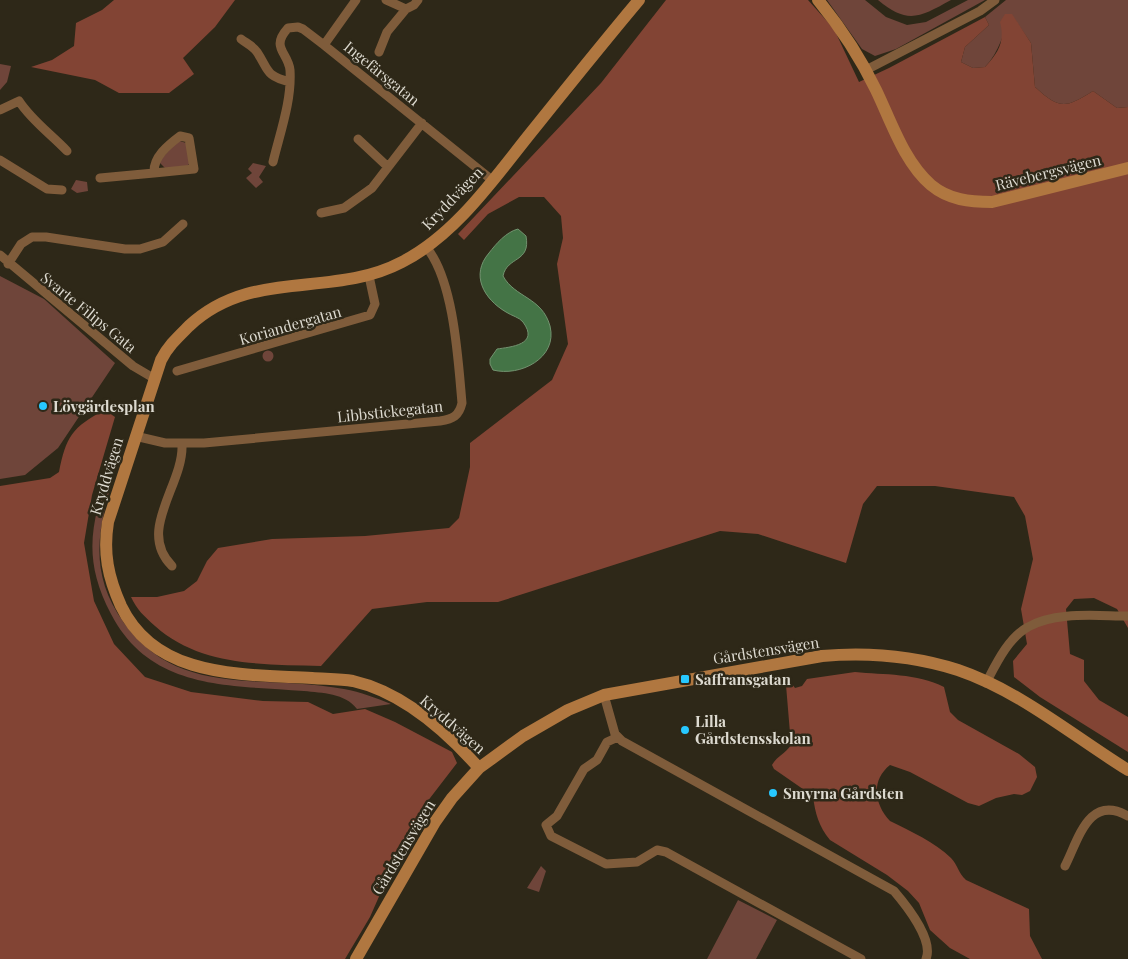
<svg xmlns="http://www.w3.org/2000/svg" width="1128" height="959" viewBox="0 0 1128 959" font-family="'Playfair Display',serif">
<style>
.green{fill:#6f453a}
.forest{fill:#824434}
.water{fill:#447446;stroke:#72936f}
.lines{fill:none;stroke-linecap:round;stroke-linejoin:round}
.street{stroke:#7f5c3b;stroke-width:9}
.secondary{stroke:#b07740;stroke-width:12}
.poi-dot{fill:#27c8ff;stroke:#2e2818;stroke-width:2}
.labels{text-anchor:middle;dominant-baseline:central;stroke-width:5;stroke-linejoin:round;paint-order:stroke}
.street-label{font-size:15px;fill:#dddad0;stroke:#2e2818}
.poi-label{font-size:15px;font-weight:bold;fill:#dddad0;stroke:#2e2818;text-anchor:start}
</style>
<rect width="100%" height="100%" fill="#2e2818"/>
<path class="green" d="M 827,0 L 865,0 L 886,17 L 907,25 L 926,22 L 968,0 L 985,0 L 896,49 L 875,56 L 862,49 Z
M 878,0 L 951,0 C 920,17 908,25 878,0 Z
M 1006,0 L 1128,0 L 1128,107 L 1117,108 L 1093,91 C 1066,108 1060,110 1035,87 L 1031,43 L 1011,14 C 1003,33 1000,51 985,67 L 973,68 L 961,62 L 965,47 L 989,25 L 985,17 Z
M 0,64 L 11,66 L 7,82 L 0,90 Z
M 180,141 L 186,143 L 190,163 L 187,166 L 165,168 L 159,162 L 176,142 Z
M 253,163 L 266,166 L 259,177 L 263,182 L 256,188 L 246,178 L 252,173 L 248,169 Z
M 76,180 L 87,182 L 88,191 L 77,193 L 71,189 Z
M 0,276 L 44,299 L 115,363 L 58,448 L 25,475 L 0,479 Z
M262.5 356a5.5 5.5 0 1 1 11 0a5.5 5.5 0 1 1-11 0Z
M 117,464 C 100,522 85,569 124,623 C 180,700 264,673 344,689 C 361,692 376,698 391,704 L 357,709 C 345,693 322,693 304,691 C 230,685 151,691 111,614 C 82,559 91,523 110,468 Z
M 541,866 L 546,871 L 539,892 L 527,888 Z
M 738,900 L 777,920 L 756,959 L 707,959 Z"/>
<path class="forest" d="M 114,0 L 235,0 L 215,27 L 183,58 L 194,74 L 169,93 L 119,93 L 95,80 L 31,67 L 52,60 L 74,46 L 76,23 L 102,10 Z
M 666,0 L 808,0 L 834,29 L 859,82 L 889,68 L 985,17 L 989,25 L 965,47 L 961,62 L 973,68 L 985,67 C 999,52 1005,41 1000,22 L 1005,14 L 1012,14 L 1031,43 L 1035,87 C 1060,110 1066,108 1093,91 L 1117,108 L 1128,107 L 1128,628 L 1117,609 L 1094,598 L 1074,599 L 1066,609 L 1070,654 L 1084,660 L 1084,681 L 1099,700 L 1128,717 L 1128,752 L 1040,697 L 1014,677 L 1013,661 L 1027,644 L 1021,609 L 1033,559 L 1025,516 L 1014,497 L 935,486 L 877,486 L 863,504 L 846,563 L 758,534 L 720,531 L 498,602 L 427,602 L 372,609 L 321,666 C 263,664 201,667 155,626 C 144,616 137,610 131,597 L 157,597 L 184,591 L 197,581 L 207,561 L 218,548 L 272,539 L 365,536 L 449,528 L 459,518 L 470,467 L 470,443 L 552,380 L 568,344 L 557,264 L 563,238 L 561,216 L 544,197 L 519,197 L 488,214 L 464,240 L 458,234 L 601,83 Z
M 105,410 L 115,417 L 92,495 L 84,543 L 94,601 L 114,644 L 145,677 L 191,692 L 263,701 L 308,702 L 333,714 L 365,709 L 395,722 L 452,752 L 457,763 L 427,802 L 403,842 L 370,917 L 345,959 L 0,959 L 0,486 L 50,478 L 59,472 C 66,437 72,427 105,410 Z
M 855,672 C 884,675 917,673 944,687 L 950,712 L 958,720 L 1019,754 L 1035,767 L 1037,777 L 1030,791 L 1022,795 L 1014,794 L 996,798 L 979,806 L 968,803 L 910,772 L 890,765 C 870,781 875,805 890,821 C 910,831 935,842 951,858 C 958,865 958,873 966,880 L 1029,909 L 1030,936 L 1042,959 L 970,959 L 950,948 L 930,930 L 919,903 L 908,891 L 887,875 L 830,840 C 819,827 815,813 813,796 L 774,769 L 772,765 C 777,756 785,754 791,745 L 786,685 L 792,684 L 795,688 L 802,686 L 807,679 Z"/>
<path class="water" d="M 518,229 L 526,236 C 531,263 507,256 503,276 C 515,298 542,297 550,326 C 558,358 520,377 493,370 L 490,364 L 490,359 L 497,349 C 510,347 540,345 523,322 C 519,317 512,316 506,312 C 484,299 470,275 489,253 C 496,244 506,232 518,229 Z"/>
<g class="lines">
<path class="street" d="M 356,0 L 324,45 L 492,180
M 386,0 L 406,9 L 414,5 L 418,0
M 241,39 C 246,43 253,46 257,52 C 269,70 265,76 290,82
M 379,52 L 387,32 L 406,9
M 866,70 L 980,11 L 995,0
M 0,110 L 19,101 C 32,121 51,134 67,151
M 358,139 L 388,167
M 0,160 L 47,189 L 62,190
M 273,162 C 280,133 292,100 290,70 C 288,52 270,48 288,28 L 298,27 L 303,29 L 324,45
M 100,178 L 154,173 C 153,157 168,145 180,136 L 189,138 L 194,169 L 154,173
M 321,213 L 344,208 L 372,188 L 422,123
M 0,255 L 133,366 L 155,379
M 8,264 L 21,244 L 32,237 L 46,237 L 125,249 L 140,249 L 163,242 L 183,224
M 177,371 L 370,315 L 375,304 L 369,276
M 135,436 L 165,443 L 204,443 L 440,421 C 453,419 459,416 462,403 C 458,359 454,282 427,248
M 172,566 C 136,530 184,485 182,444
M 986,683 C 996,664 1008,638 1028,627 C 1055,611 1097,616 1128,616
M 604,695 L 615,734 L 622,741 L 894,891 C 906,905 934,940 926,959
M 618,737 L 607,742 L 597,760 L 584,769 L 557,816 L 546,825 L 551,836 L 606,864 L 637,862 L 657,850 L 666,852 L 861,959
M 1065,866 C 1079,838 1089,794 1128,816"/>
<path class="secondary" d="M 818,0 C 841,28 860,57 876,90 C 891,121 904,162 931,185 C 949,200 970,202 992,202 L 1128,168
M 479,768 C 447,732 402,692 353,681 C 340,679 325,679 312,678 C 242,674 156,679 121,606 C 108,577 103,553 108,522 L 161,360 C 168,346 178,337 189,326 C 252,267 332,299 402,262 C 455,235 493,180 529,135 C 566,89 602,44 639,0
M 356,959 L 435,822 L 452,798 L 479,768 L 523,736 L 568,710 L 604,695 L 822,656 C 868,652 914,656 958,670 C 1020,691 1073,736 1128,770"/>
</g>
<g class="poi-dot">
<circle cx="43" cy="406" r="5"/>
<rect x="680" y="674" width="10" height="10" rx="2.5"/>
<circle cx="685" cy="730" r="5"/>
<circle cx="773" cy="793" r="5"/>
</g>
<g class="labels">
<g class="street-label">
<text transform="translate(382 73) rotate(39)">Ingefärsgatan</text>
<text transform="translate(1048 172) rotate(-14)">Rävebergsvägen</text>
<text transform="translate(452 198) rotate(-46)">Kryddvägen</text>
<text transform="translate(89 312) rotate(39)">Svarte Filips Gata</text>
<text transform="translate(290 325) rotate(-16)">Koriandergatan</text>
<text transform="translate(390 411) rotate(-6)">Libbstickegatan</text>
<text transform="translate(106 476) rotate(-73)">Kryddvägen</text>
<text transform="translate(766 650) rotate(-9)">Gårdstensvägen</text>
<text transform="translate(453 724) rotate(41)">Kryddvägen</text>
<text transform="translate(403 847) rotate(-59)">Gårdstensvägen</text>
</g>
<g class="poi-label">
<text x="53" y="406">Lövgärdesplan</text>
<text x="695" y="679">Saffransgatan</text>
<text x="695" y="721">Lilla<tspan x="695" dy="17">Gårdstensskolan</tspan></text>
<text x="783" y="793">Smyrna Gårdsten</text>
</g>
</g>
</svg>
